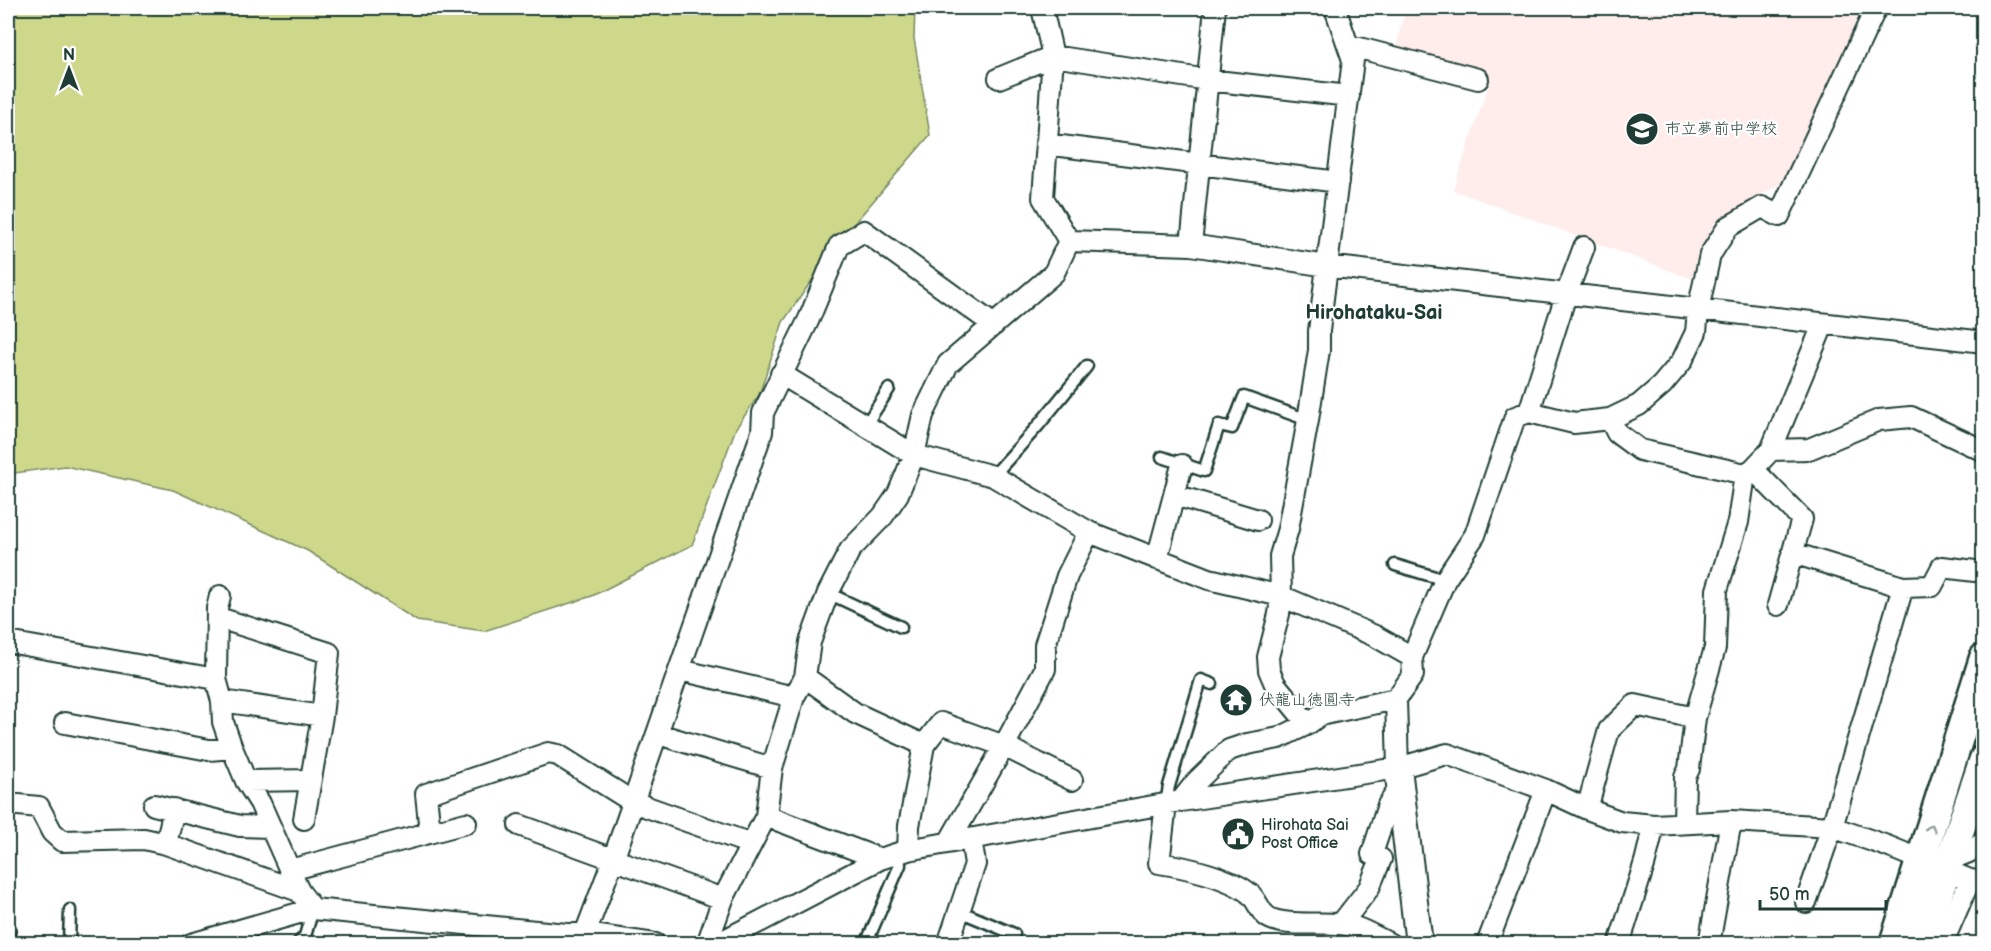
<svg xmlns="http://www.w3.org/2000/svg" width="1991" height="951" viewBox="0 0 1991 951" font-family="'Balsamiq Sans','Klee One',sans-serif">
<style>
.built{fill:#ffedec}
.green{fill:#cdd88b;stroke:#768a60;stroke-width:1.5}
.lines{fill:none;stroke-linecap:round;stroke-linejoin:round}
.service-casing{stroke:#1f3d34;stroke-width:15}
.minor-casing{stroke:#1f3d34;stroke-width:24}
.tertiary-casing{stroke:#1f3d34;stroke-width:30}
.secondary-casing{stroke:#1f3d34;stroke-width:33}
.service{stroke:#fff;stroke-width:10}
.minor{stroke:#fff;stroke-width:20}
.tertiary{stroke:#fff;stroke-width:26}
.secondary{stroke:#fff;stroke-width:28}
.oneway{stroke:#8f9e9a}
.labels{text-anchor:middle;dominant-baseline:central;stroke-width:4.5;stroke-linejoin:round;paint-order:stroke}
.poi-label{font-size:16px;fill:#1f3d34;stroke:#fff;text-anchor:start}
.quarter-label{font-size:20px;font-weight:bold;fill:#1f3d34;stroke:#fff}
</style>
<rect width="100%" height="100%" fill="#fff"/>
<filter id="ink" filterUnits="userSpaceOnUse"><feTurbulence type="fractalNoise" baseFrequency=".0167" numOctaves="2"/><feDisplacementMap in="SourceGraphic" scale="12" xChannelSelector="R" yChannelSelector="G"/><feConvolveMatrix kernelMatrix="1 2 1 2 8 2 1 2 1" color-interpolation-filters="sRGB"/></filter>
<g filter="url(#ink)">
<path class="built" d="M 1406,8 L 1867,8 L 1787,180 L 1755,199 L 1722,224 L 1703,251 L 1695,280 L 1453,190 L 1491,78 L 1396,46 Z"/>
<path class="green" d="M 8,8 L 915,8 L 914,38 L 930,135 L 839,241 L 783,322 L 759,395 L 736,428 L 692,545 L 592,596 L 484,631 L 417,621 L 308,551 L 173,490 L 65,466 L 8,474 Z"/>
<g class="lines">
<g class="service-casing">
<path id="service" d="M 865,426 L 889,389
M 1162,457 L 1204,471 L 1219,425 L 1232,428 L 1244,397 L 1308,420
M 993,476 L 1037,427 L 1087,366
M 1395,565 L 1445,580
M 828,593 L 901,627
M 1166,804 L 1169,786 L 1201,680 L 1212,684
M 959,911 L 1014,934
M 8,937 L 10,929
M 69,944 L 70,910
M 297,944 L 305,936 L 313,909
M 866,944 L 900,865 L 899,854"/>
</g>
<g class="minor-casing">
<path id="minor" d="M 1042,8 L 1053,56 L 1043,198 L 1069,241 L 1191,245 L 1327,266 L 1353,60 L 1335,8
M 1348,45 L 1478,79
M 999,78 L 1053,56 L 1208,80 L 1349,96
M 1046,144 L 1338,182
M 1191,245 L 1215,8
M 781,374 L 914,455 L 993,476 L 1089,532 L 1209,579 L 1281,596 L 1375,636 L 1412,657
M 1529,412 L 1566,295 L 1584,247
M 1610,419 L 1617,433 L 1640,450 L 1745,474 L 1753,469 L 1771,450 L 1809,449 L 1879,420 L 1911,417 L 1984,451
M 1771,450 L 1823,325
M 1753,469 L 1802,519 L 1778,605
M 1175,495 L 1258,520
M 1793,553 L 1903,587 L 1932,586 L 1942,567 L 1975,571
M 1157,559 L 1182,465
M 220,596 L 217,608 L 216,679 L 222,701 L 223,722 L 232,748 L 246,781 L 260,803 L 299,891 L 313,909
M 219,618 L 329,653 L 322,716 L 304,819
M 8,642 L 216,679
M 680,670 L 794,697
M 805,677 L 855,713 L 924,745
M 222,701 L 322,716
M 65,723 L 209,750 L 232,748
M 1308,724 L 1275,684 L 1269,670 L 1268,657 L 1279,614 L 1281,596 L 1280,556 L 1288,529 L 1308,420 L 1319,350 L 1319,331 L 1327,266 L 1984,342
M 658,734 L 772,768
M 1398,768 L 1396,699 L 1413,675 L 1412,657 L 1445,580 L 1475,535 L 1515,417 L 1529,412 L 1574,423 L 1610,419 L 1639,405 L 1662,385 L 1682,361 L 1696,332 L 1698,310 L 1710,255 L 1728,227 L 1762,207 L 1779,216 L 1876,8
M 246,781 L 310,780
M 1181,801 L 1196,782 L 1229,750 L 1247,744 L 1279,738 L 1308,724 L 1320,715 L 1396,699
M 8,804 L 39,807 L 52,832 L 62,841 L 144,839 L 166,844 L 299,891
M 1166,804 L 1159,863 C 1185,867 1230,877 1250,894 C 1259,902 1260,916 1274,920 C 1292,926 1319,922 1339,924 C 1357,925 1374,936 1390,944
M 154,805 L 240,826 L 269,827
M 1587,809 L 1609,730 L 1635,705 L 1695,718
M 766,816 L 880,859
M 1684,822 L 1685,777 L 1689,769 L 1695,718 L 1715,648 L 1717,590 L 1738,522 L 1745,474
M 519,825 L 723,899
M 430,832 L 426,794 L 548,753 L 558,755 L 633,802 L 751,844
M 949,842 L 1004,746 L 1045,669 L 1045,645 L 1067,576 L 1089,532
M 166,844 L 174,809
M 908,850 L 909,826 L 924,745 L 941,723 L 1004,746 L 1072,780
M 1944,862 L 1969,852 L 1984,842
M 290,870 L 466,823
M 1806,902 L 1832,827 L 1903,587
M 1341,924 L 1369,888 L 1381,859 L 1372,854 L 1388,805 L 1399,789
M 585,934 L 613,860 L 762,432 L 763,413 L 809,319 L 839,246 L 864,231 L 994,325
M 191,944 L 313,909 L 567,934 L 585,934 L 655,944
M 707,944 L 723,899 L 766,816 L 772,768 L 794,697 L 805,677 L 810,642 L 828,593 L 850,550 L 883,516 L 898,494 L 914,455 L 923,415 L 948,364 L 1054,273 L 1069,241
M 717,944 L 880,859 L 908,850 L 1181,801 L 1398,768 L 1447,754 L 1546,790 L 1587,809 L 1622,822 L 1654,825 L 1731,821 L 1832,827 L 1887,846 L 1970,880 L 1984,882
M 948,944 L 975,864 L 971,839
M 1487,944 L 1546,790
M 1619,944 L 1645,862 L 1654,825
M 1709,944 L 1731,821
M 1942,944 L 1970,880"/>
</g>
<g class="tertiary-casing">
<path id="tertiary" d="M 1398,768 L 1419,944"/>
</g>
<g class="secondary-casing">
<path id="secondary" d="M 1894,944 L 1984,658
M 1921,944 L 1984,759"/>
</g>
<use href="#service" class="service"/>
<use href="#minor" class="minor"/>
<use href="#tertiary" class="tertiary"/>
<use href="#secondary" class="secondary"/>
</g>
<defs><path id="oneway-chevron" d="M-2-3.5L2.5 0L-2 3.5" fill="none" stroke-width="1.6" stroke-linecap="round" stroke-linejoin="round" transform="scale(1.5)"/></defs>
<use class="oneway" href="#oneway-chevron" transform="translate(1931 828) rotate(-73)"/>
</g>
<defs>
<g id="school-disc" transform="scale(1.725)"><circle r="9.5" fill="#1f3d34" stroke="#fff"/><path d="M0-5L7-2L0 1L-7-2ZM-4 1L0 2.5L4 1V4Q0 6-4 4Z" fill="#fff"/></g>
<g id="temple-disc" transform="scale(1.725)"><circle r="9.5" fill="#1f3d34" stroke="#fff"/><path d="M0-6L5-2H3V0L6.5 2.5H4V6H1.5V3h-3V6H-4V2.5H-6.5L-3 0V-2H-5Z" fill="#fff"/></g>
<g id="civic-disc" transform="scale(1.725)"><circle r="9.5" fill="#1f3d34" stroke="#fff"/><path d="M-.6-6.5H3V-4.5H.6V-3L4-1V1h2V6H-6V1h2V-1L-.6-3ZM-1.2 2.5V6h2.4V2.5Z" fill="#fff"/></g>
</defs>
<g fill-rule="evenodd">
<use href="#school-disc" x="1642" y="129"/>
<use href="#temple-disc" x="1236" y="700"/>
<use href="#civic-disc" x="1238" y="834"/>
</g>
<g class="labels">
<g class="poi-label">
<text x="1665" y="129">市立夢前中学校</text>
<text x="1259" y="700">伏龍山徳圓寺</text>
<text x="1261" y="825">Hirohata Sai<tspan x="1261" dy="18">Post Office</tspan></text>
</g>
<g class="quarter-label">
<text x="1374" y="313">Hirohataku-Sai</text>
</g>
</g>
<rect width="1991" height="951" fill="none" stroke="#fff" stroke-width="30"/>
<rect x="15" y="15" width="1961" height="921" fill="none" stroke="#1f3d34" stroke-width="2" filter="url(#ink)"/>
<g transform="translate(69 69)" stroke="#ffffff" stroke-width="4.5" paint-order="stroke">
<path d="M0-4.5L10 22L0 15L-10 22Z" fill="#1f3d34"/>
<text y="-9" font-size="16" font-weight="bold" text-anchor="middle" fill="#1f3d34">N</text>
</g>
<path d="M1760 900v9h126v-9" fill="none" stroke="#1f3d34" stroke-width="3"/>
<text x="1769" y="900" font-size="18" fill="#1f3d34" stroke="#ffffff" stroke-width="4.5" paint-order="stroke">50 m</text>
</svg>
